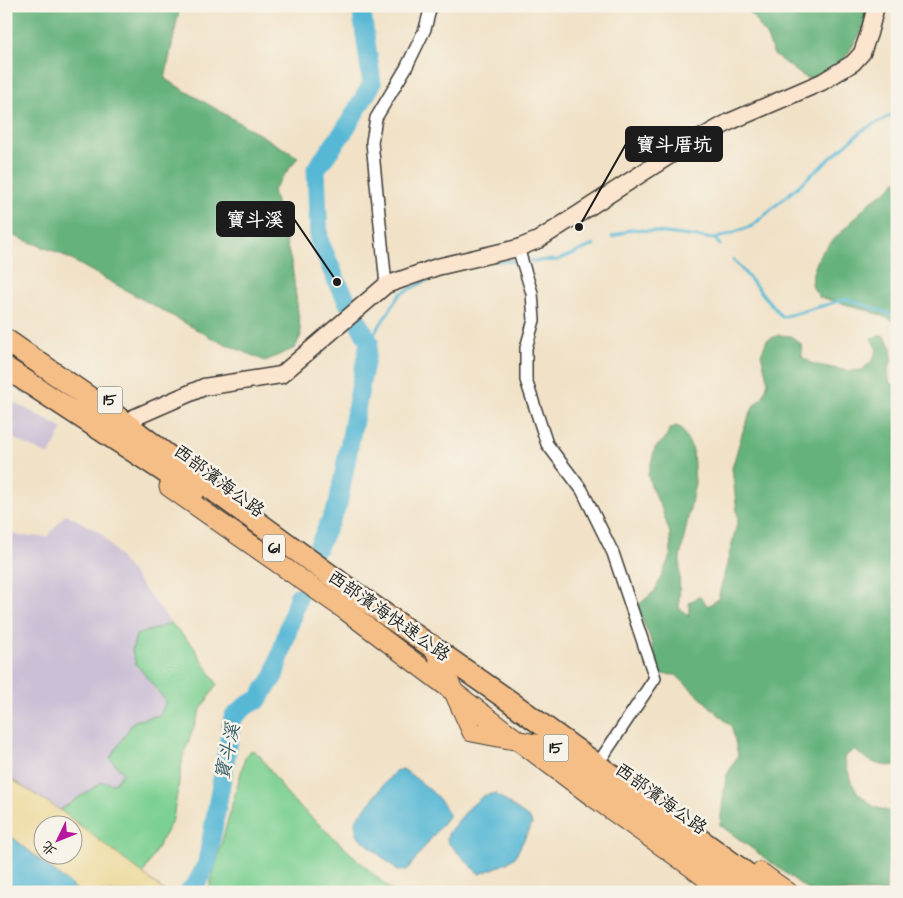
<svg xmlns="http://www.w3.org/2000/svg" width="903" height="898" viewBox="0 0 903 898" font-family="'Architects Daughter','LXGW WenKai TC',sans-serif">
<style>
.industrial{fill:#cbbfd5}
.green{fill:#7cd092;stroke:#4c7657}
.forest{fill:#65b27c;stroke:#40674c}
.sand{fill:#eeda9e;stroke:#857b5d;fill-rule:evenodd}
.water{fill:#56b8d5;stroke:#396a78}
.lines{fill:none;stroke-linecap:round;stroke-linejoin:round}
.stream{stroke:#56b8d5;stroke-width:3}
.river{stroke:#56b8d5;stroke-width:19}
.street-casing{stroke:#3c3a36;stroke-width:14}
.secondary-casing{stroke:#3c3a36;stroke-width:19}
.primary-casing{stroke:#3c3a36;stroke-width:21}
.highway-casing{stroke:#3c3a36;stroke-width:24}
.street{stroke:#fff;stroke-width:11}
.secondary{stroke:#fbe5cf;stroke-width:16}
.primary{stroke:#f6be87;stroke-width:19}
.highway{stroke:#f6be87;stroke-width:21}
.labels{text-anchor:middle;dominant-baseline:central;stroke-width:5;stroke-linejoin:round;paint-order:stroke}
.shield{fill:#f7f3e8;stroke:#5e5c59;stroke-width:1}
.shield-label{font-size:16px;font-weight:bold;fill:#1c1c1c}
.street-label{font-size:18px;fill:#1c1c1c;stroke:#f7f3e8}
.water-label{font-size:19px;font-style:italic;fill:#335a66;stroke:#f7f3e8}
.leader{fill:none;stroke:#1c1c1c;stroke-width:2}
.callout-dot{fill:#1c1c1c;stroke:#f7f3e8;stroke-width:2}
.callout{fill:#1c1c1c;stroke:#1c1c1c;stroke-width:2}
.callout-label{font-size:19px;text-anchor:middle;font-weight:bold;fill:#fff}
</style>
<rect width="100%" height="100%" fill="#f7f3e8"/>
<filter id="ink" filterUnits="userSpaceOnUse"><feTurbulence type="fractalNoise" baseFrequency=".02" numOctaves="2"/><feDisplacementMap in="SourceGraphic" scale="10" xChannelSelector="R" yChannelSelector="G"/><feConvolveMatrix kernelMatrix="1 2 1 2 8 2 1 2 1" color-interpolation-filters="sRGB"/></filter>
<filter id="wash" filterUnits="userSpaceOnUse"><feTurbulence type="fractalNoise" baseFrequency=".0096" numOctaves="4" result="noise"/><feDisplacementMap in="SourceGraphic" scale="20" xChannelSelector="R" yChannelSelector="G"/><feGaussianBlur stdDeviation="1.12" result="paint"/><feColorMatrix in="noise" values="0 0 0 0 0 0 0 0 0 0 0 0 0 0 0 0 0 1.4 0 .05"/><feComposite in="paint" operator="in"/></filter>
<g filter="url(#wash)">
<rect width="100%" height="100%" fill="#f1e2c7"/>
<path class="industrial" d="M 6,398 L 63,429 L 49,455 L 6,435 Z
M 66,514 L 101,533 L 171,623 L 164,626 L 136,635 L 136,664 L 166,701 L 160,715 L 123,773 L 114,784 L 102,782 L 60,810 L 6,776 L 6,530 L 19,536 L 47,537 Z"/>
<path class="green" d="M 171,623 L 193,646 L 217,684 L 200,711 L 183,756 L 173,819 L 143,874 L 60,810 L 102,782 L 114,784 L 123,773 L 110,758 L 134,721 L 160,715 L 166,701 L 136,664 L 132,651 L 136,635 L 164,626 Z
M 250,751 L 255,751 L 260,756 L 289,797 L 393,892 L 208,892 L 245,758 Z"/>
<path class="forest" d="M 6,6 L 180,6 L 165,79 L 298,157 L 273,190 L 292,266 L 301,335 L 295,348 L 265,361 L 212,338 L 59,253 L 6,233 Z
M 746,6 L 872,6 L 869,20 L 840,66 L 816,79 L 806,78 L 774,55 L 767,37 Z
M 897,180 L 897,322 L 870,311 L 819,297 L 812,286 L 813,273 L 820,254 L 872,200 L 884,193 Z
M 779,335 L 791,336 L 801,344 L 802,357 L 813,364 L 849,371 L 862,370 L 872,361 L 877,350 L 871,338 L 883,335 L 891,346 L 892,359 L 888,371 L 890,383 L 897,386 L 897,765 C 877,768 869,760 854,750 L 844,757 L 851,782 L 858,793 L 873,806 L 890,812 L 897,825 L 897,844 L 887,869 L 886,892 L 811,892 L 720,825 L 726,777 L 738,755 L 732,727 L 676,675 L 660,674 L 649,635 L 636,607 L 655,591 L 671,554 L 670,533 L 661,507 L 652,489 L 648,475 L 655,448 L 664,440 L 670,429 L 676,426 L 681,428 L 693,450 L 695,483 L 680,558 L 679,608 L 689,616 L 689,603 L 699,596 L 708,606 L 718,599 L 738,520 L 732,468 L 743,431 L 754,405 L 763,397 L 768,382 L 761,354 L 767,340 Z"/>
<path class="sand" d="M 6,776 L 60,810 L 166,892 L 79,892 L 6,832 ZM 42,826 L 72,826 L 72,856 L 42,856 Z"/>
<path class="water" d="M 403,769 C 420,782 441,795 449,815 L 407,870 L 398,871 L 357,835 L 355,821 L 395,771 Z
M 491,794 L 496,794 L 530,819 L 532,824 L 515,857 L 507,863 L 480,874 L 478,873 L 448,843 L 447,838 L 449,832 L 469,808 L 483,796 Z
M 6,832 L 79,892 L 6,892 Z"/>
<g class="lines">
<path class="stream" d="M 612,237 L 632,229 L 715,239 L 752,226 L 863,130 L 897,112
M 715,239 L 720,245
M 733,259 L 782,317 L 847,299 L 897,316
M 494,261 L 513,261
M 531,261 L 558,260 L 594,245
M 369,342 L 400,294 L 438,275"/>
<path class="river" d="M 318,547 L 338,504 L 369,342 L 337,282 L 319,240 L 316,169 L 344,131 L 372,84 L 361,6
M 189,892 L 198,881 L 207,863 L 233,717 L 247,705 L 258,700 L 274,676 L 298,597"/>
</g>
</g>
<g filter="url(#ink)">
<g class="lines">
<g class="street-casing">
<path id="street" d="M 518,248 L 532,293 L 534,320 L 526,348 L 526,380 L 547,444 L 582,490 L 613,553 L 655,678 L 603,756
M 386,285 L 372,142 L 376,118 L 406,68 L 425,29 L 431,6"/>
</g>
<g class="secondary-casing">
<path id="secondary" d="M 133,418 L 204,387 L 281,375 L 386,285 L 437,267 L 518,248 L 538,240 L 672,154 L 729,122 L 822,82 L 853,63 L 862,53 L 869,33 L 876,6"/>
</g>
<g class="primary-casing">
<path id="primary" d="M 169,487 L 345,610 L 593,797 L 694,869 L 723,892
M 432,644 L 472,732 L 568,750
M 760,872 L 788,892"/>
</g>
<g class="highway-casing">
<path id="highway" d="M 6,340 L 116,416 L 205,484 L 356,594 L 508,700 L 772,892
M 6,368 L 194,491
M 553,751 L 746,892"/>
</g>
<use href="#street" class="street"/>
<use href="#secondary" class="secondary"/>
<use href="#primary" class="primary"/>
<use href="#highway" class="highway"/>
</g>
</g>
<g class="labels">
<g class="shield">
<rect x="97.5" y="386.5" width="25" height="27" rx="4"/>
<rect x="263" y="534.5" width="22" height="27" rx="4"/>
<rect x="543.5" y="734.5" width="25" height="27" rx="4"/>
</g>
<g class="shield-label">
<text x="110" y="400">15</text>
<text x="274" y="548">61</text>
<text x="556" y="748">15</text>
</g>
<g class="street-label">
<text transform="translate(219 481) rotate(37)">西部濱海公路</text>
<text transform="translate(389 616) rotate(35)">西部濱海快速公路</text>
<text transform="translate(661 799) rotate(36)">西部濱海公路</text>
</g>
<g class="water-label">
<text transform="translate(228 752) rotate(-78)">寶斗溪</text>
</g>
</g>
<path class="leader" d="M579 227L626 144M337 282L294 219"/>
<g class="callout-dot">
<circle cx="579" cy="227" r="5"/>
<circle cx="337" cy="282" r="5"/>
</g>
<g class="callout">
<rect x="626" y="127" width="96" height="34" rx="5"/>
<rect x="217" y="202" width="77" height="34" rx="5"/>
</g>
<g class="callout-label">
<text x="674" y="151">寶斗厝坑</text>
<text x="255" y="226">寶斗溪</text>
</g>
<rect width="903" height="898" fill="none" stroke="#f7f3e8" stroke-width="25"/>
<g transform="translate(58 840) rotate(227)"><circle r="24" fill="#f7f3e8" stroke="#9f9d96"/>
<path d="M0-4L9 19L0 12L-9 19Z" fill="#b5179e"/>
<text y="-8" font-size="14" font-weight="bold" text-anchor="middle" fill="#1c1c1c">北</text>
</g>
</svg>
